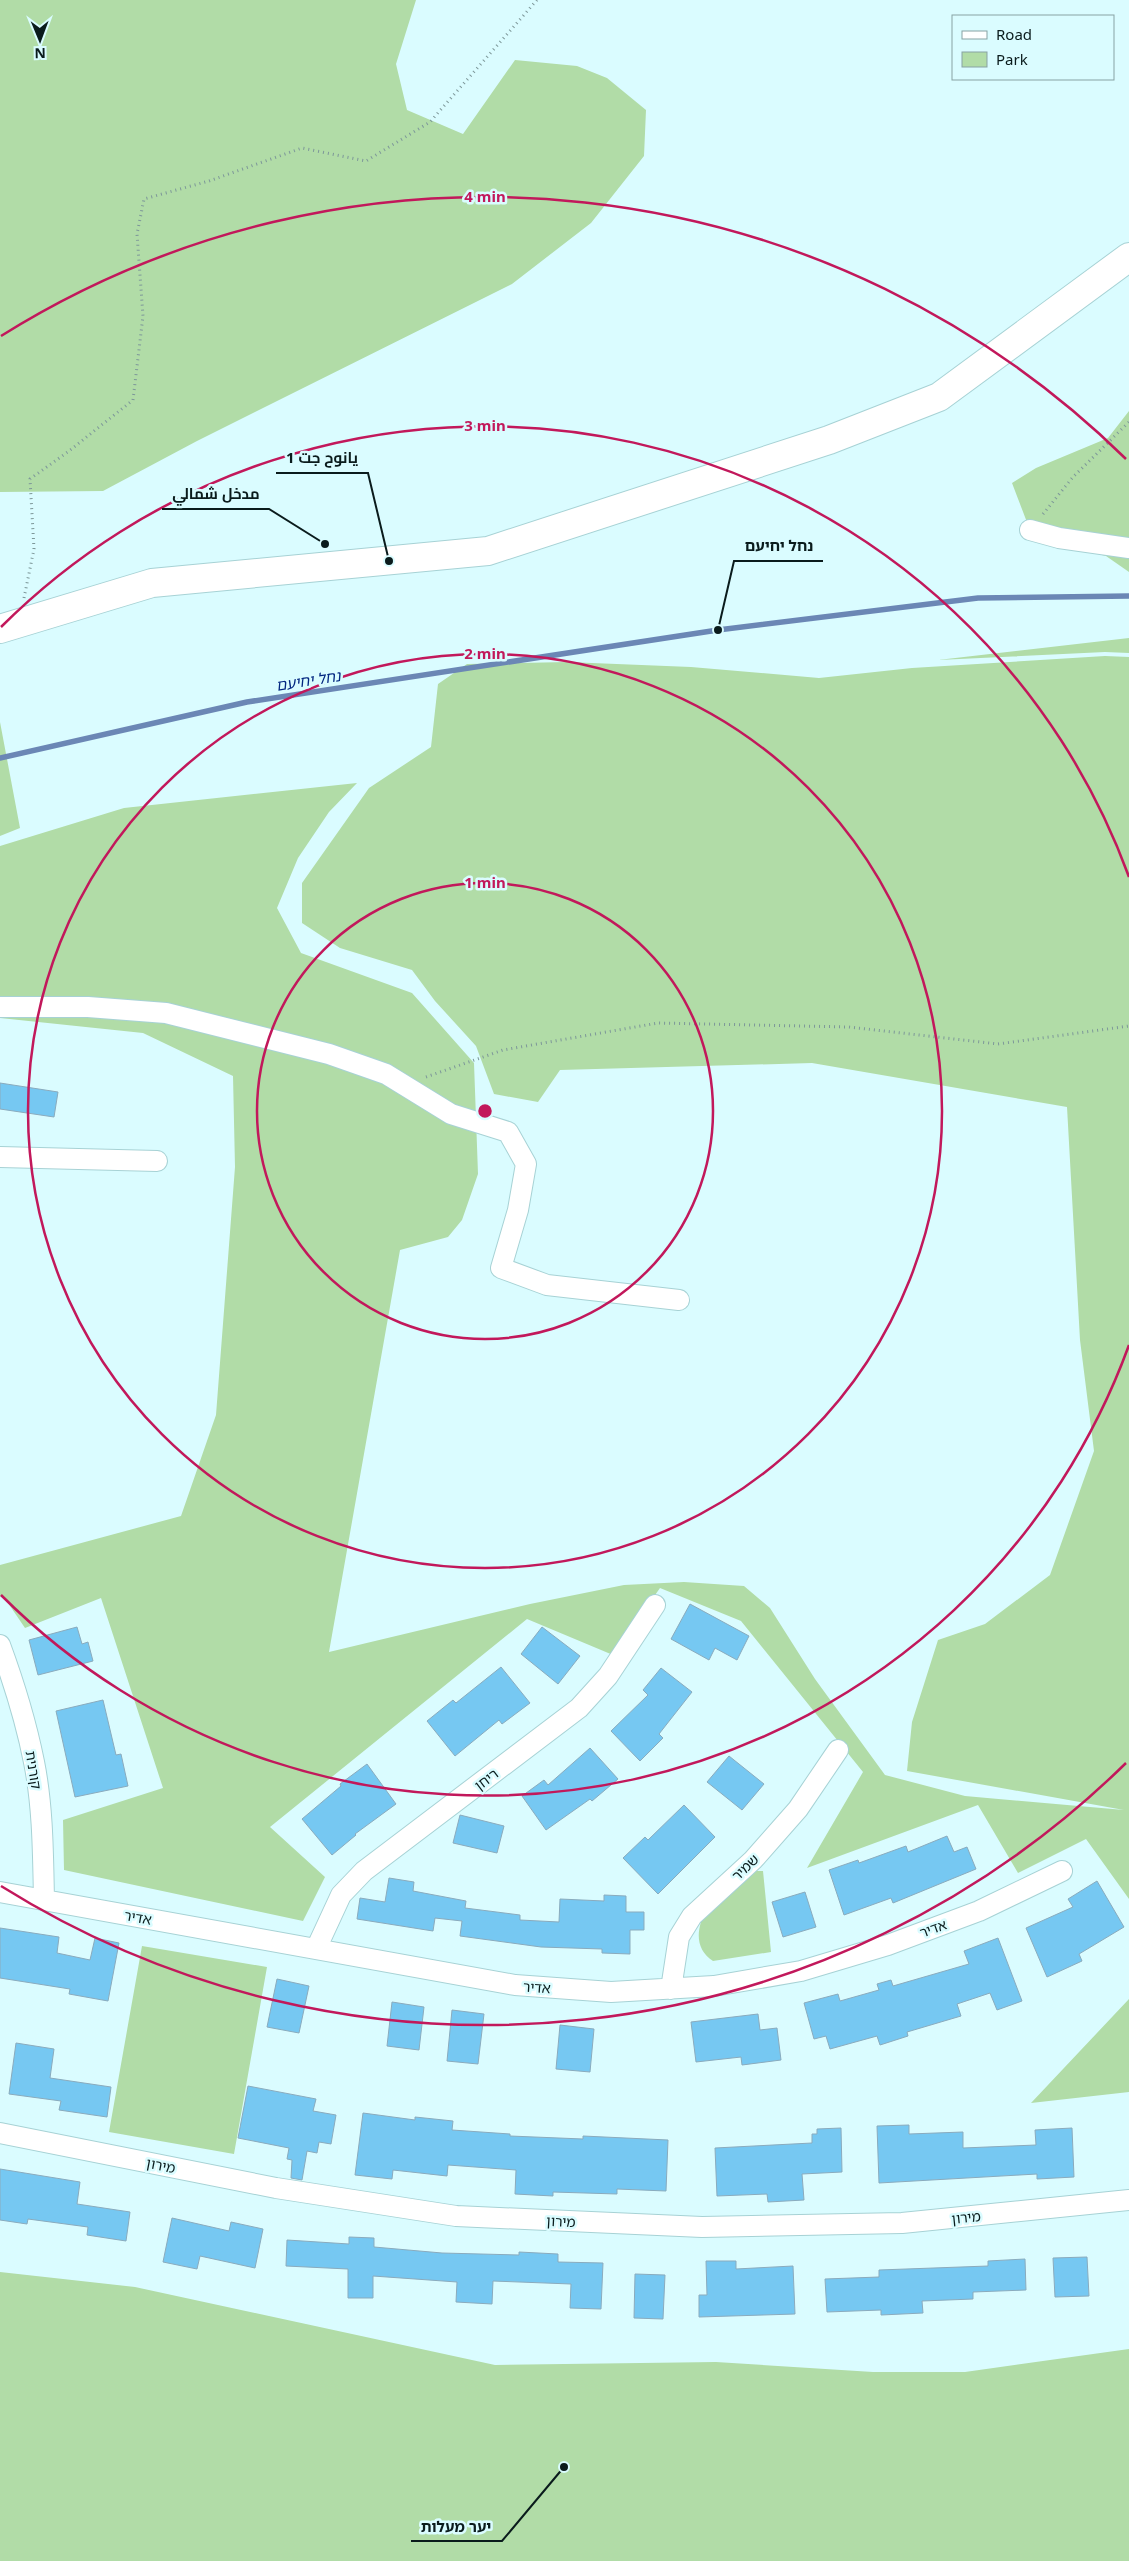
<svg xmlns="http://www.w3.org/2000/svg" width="1129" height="2561" viewBox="0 0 1129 2561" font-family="'Noto Sans',Cairo,'Noto Sans Hebrew',sans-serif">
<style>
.green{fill:#b1dca7}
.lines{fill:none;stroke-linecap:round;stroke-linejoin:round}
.stream{stroke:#6b87b5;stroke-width:5.5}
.building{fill:#76c8f2;stroke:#8aabbd}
.minor-casing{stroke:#a7d2d5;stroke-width:22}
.secondary-casing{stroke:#a7d2d5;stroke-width:30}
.path{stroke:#7d9799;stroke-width:3;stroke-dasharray:1 4;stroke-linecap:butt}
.minor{stroke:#fff;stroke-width:20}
.secondary{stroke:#fff;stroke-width:28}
.ring{fill:none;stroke:#c2185b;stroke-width:2.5}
.labels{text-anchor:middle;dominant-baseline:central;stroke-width:5;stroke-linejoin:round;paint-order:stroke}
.street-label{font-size:14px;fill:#0a1b1c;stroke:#dafcff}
.water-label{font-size:15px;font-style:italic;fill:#022680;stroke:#dafcff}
.centre{fill:#c2185b;stroke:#dafcff;stroke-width:2.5}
.ring-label{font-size:15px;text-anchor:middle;font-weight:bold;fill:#c2185b;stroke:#dafcff;stroke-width:5;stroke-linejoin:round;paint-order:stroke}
.leader{fill:none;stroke:#0a1b1c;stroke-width:2}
.callout-dot{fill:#0a1b1c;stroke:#dafcff;stroke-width:2}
.callout-label{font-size:15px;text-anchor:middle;font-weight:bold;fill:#0a1b1c;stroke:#dafcff;stroke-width:5;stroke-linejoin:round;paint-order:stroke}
</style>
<rect width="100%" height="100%" fill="#dafcff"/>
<path class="green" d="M 0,0 L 416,0 L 396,64 L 407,110 L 463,134 L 515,60 L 577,66 L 607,78 L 646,110 L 644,156 L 591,223 L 512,284 L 197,441 L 103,491 L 0,492 Z
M 1129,411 L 1129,572 L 1106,556 L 1033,538 L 1012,483 L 1036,468 L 1108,438 Z
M 1129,638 L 1129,653 L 1105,652 L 938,660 Z
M 1105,656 L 1129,657 L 1129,1899 L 1086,1839 L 1018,1873 L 978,1805 L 807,1868 L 863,1772 L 741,1621 L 660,1588 L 613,1655 L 527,1619 L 270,1827 L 325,1877 L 303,1921 L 64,1870 L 63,1820 L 163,1788 L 101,1598 L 25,1628 L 6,1600 L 0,1596 L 0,1565 L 181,1516 L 216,1415 L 235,1167 L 233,1076 L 143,1033 L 0,1018 L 0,846 L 124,808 L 357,783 L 329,812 L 298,858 L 277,908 L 301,953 L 412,993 L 474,1063 L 478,1174 L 462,1220 L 448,1237 L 400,1250 L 329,1652 L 530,1604 L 624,1585 L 684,1582 L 744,1586 L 770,1608 L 815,1679 L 885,1775 L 965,1796 L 1124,1810 L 907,1771 L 912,1722 L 938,1640 L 985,1624 L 1050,1575 L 1094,1451 L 1080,1340 L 1067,1107 L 812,1063 L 560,1070 L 538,1102 L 494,1094 L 476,1046 L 435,1001 L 412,970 L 340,948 L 302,923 L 302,883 L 369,788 L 431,747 L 438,684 L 467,664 L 567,662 L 691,667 L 819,678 L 912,668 Z
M 0,722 L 20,828 L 0,836 Z
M 755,1871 L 763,1871 L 771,1952 L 713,1961 C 699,1952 696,1938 701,1922 Z
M 142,1946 L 267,1967 L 234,2154 L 109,2132 Z
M 1129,1999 L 1129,2092 L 1031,2103 Z
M 0,2272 L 135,2287 L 495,2365 L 716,2362 L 873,2372 L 965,2372 L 1129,2349 L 1129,2561 L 0,2561 Z"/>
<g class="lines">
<path class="stream" d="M 0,758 L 247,702 L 718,630 L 978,598 L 1129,596"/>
</g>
<path class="building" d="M 0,1083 L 58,1092 L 54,1117 L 0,1109 Z
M 690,1604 L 749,1636 L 737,1660 L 715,1648 L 709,1660 L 671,1639 Z
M 77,1627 L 82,1644 L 88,1642 L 93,1661 L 38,1675 L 29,1640 Z
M 542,1627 L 580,1656 L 558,1684 L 521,1654 Z
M 501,1667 L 530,1703 L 502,1724 L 499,1720 L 455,1756 L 427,1721 L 453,1700 L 456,1703 Z
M 661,1668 L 692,1692 L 659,1734 L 663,1738 L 640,1761 L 611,1731 L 648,1695 L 643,1690 Z
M 103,1700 L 116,1755 L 121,1754 L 128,1786 L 75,1797 L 56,1711 Z
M 590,1748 L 618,1779 L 592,1801 L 590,1799 L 546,1830 L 522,1796 L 544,1780 L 548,1785 Z
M 729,1756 L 764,1784 L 742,1810 L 707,1782 Z
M 367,1764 L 396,1804 L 355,1834 L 356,1835 L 332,1855 L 302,1819 L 341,1786 L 340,1784 Z
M 684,1805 L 715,1837 L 658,1894 L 623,1858 L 645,1837 L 648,1840 Z
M 460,1815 L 504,1826 L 497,1853 L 453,1843 Z
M 947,1836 L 954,1852 L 967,1847 L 976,1869 L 893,1903 L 891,1898 L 844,1915 L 829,1870 L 858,1860 L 859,1863 L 906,1846 L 908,1852 Z
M 389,1878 L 414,1882 L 413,1891 L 466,1901 L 465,1908 L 520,1915 L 520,1920 L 559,1922 L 560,1899 L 604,1901 L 604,1895 L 626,1896 L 626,1912 L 644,1912 L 644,1930 L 630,1930 L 630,1954 L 602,1953 L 602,1949 L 541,1947 L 460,1936 L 462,1921 L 435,1918 L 433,1931 L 357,1919 L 360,1898 L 385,1902 Z
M 1097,1881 L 1124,1927 L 1079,1954 L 1082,1961 L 1047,1977 L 1026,1928 L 1073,1907 L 1068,1899 Z
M 805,1892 L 816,1927 L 783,1937 L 772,1902 Z
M 0,1928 L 59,1937 L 57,1953 L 90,1960 L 95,1938 L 119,1943 L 108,2001 L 69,1994 L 70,1989 L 0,1978 Z
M 998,1938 L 1022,2001 L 997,2010 L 990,1993 L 957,2004 L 961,2016 L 907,2032 L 908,2036 L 880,2045 L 877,2036 L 830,2049 L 826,2036 L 814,2039 L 804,2003 L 838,1994 L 840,2001 L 879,1990 L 877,1984 L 891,1980 L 893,1986 L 969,1964 L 964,1951 Z
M 277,1979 L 309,1986 L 299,2033 L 267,2027 Z
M 392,2002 L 424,2007 L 419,2050 L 387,2046 Z
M 452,2010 L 484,2014 L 478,2064 L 447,2061 Z
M 758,2014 L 760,2030 L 777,2028 L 781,2060 L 742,2065 L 741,2057 L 696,2062 L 691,2022 Z
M 560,2025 L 594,2029 L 590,2072 L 556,2069 Z
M 16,2043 L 54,2049 L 50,2078 L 111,2087 L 107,2117 L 59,2110 L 61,2101 L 9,2094 Z
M 248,2086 L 316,2099 L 313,2111 L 336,2115 L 331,2144 L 319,2142 L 317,2153 L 307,2151 L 302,2180 L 291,2178 L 292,2160 L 287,2159 L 289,2148 L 238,2138 Z
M 363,2113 L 415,2120 L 415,2117 L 453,2121 L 452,2130 L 510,2134 L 510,2136 L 583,2139 L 583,2136 L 668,2140 L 666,2191 L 617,2189 L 617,2194 L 553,2192 L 553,2196 L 515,2194 L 516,2170 L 448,2165 L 447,2176 L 393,2170 L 392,2179 L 355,2175 Z
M 909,2125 L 909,2134 L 963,2132 L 963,2148 L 1036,2145 L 1035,2130 L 1072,2128 L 1074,2177 L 1037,2179 L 1037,2174 L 879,2183 L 877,2126 Z
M 841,2128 L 842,2172 L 802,2174 L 804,2200 L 768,2202 L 767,2194 L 717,2196 L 715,2148 L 812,2143 L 812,2134 L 817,2134 L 817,2129 Z
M 0,2169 L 80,2182 L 77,2204 L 130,2212 L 126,2241 L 87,2235 L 88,2227 L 28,2219 L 27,2224 L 0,2220 Z
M 172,2218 L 229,2231 L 231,2222 L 263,2229 L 255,2268 L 200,2256 L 197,2269 L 163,2262 Z
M 349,2237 L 374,2238 L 374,2247 L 442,2253 L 519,2255 L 519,2252 L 558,2254 L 558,2262 L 603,2263 L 601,2309 L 570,2308 L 571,2284 L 493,2281 L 492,2304 L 456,2302 L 457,2282 L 373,2276 L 373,2298 L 348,2298 L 348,2269 L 286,2266 L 287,2240 L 349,2244 Z
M 1087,2257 L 1089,2296 L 1055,2297 L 1053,2258 Z
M 1025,2259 L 1026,2290 L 973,2292 L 973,2299 L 922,2301 L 923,2313 L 881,2315 L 881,2310 L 827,2312 L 825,2279 L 879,2277 L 879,2270 L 988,2266 L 988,2261 Z
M 706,2261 L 736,2261 L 736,2269 L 793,2266 L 795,2314 L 699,2317 L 699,2295 L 707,2295 Z
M 635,2274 L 665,2275 L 663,2319 L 634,2318 Z"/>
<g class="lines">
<g class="minor-casing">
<path id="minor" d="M 1030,530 L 1059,538 L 1129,548
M 0,1007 L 88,1007 L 166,1013 L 329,1054 L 386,1074 L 451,1114 L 508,1132 L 526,1164 L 518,1210 L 501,1268 L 547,1285 L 679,1300
M 0,1157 L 157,1161
M 0,1645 C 14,1683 26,1722 34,1762 C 43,1807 43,1854 44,1900
M 0,1892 L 515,1985 L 611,1992 L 714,1986 L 801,1971 L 888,1945 L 979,1911 L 1062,1871
M 316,1949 L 341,1895 L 364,1871 L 579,1708 L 608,1676 L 655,1605
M 671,1989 L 679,1937 L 692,1916 L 753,1860 L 798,1809 L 838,1750
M 0,2133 L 276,2188 L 456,2216 L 702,2227 L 902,2223 L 1129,2200"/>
</g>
<g class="secondary-casing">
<path id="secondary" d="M 0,629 L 152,583 L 488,551 L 829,440 L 939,397 L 1129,257"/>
</g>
<path class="path" d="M 1043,514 L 1073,477 L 1129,422
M 24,598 L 34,549 L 30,479 L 69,451 L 133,400 L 143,316 L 137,234 L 144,199 L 209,181 L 302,148 L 366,161 L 430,122 L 537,0
M 426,1077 L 503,1050 L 658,1023 L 849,1027 L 998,1044 L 1129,1026"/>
<use href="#minor" class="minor"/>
<use href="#secondary" class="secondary"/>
</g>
<g class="ring">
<circle cx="485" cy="1111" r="228"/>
<circle cx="485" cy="1111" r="457"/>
<path d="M1129 1345A685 685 0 0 1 1 1595M1 627A685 685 0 0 1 1129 877"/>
<path d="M1126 1763A914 914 0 0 1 1 1886M1 336A914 914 0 0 1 1126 459"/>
</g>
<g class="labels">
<g class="street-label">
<text transform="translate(34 1770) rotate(81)">קורנית</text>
<text transform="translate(486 1779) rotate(-37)">ריחן</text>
<text transform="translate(745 1867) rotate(-44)">שמיר</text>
<text transform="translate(138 1917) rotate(10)">אדיר</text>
<text transform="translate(933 1928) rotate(-20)">אדיר</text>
<text transform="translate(537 1987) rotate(4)">אדיר</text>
<text transform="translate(161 2165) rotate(11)">מירון</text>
<text transform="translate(966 2217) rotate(-6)">מירון</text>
<text transform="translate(561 2221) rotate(3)">מירון</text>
</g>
<g class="water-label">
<text transform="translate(308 680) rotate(-9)">נחל יחיעם</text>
</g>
</g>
<circle cx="485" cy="1111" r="8" class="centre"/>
<g class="ring-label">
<text x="485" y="202">4 min</text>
<text x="485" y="431">3 min</text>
<text x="485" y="659">2 min</text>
<text x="485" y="888">1 min</text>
</g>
<path class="leader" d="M389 561L368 473H276M325 544L269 509H162M718 630L734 561H823M564 2467L502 2541H411"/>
<g class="callout-dot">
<circle cx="389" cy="561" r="5"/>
<circle cx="325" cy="544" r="5"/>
<circle cx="718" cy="630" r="5"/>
<circle cx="564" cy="2467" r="5"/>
</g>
<g class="callout-label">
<text x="322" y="463">يانوح جت 1</text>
<text x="216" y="499">مدخل شمالي</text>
<text x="779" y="551">נחל יחיעם</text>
<text x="456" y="2532">יער מעלות</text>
</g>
<rect x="952" y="15" width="162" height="65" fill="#dafcff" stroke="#87a2a4"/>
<rect x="962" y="31" width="25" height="8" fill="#ffffff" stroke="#87a2a4"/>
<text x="996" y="40" font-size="15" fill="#0a1b1c">Road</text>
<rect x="962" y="52" width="25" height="15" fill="#b1dca7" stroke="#87a2a4"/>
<text x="996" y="65" font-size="15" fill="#0a1b1c">Park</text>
<g transform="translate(40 40) rotate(179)" stroke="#dafcff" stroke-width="4" paint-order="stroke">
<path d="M0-4L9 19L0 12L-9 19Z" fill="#0a1b1c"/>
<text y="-8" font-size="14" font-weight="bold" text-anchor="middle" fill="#0a1b1c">N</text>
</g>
</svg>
